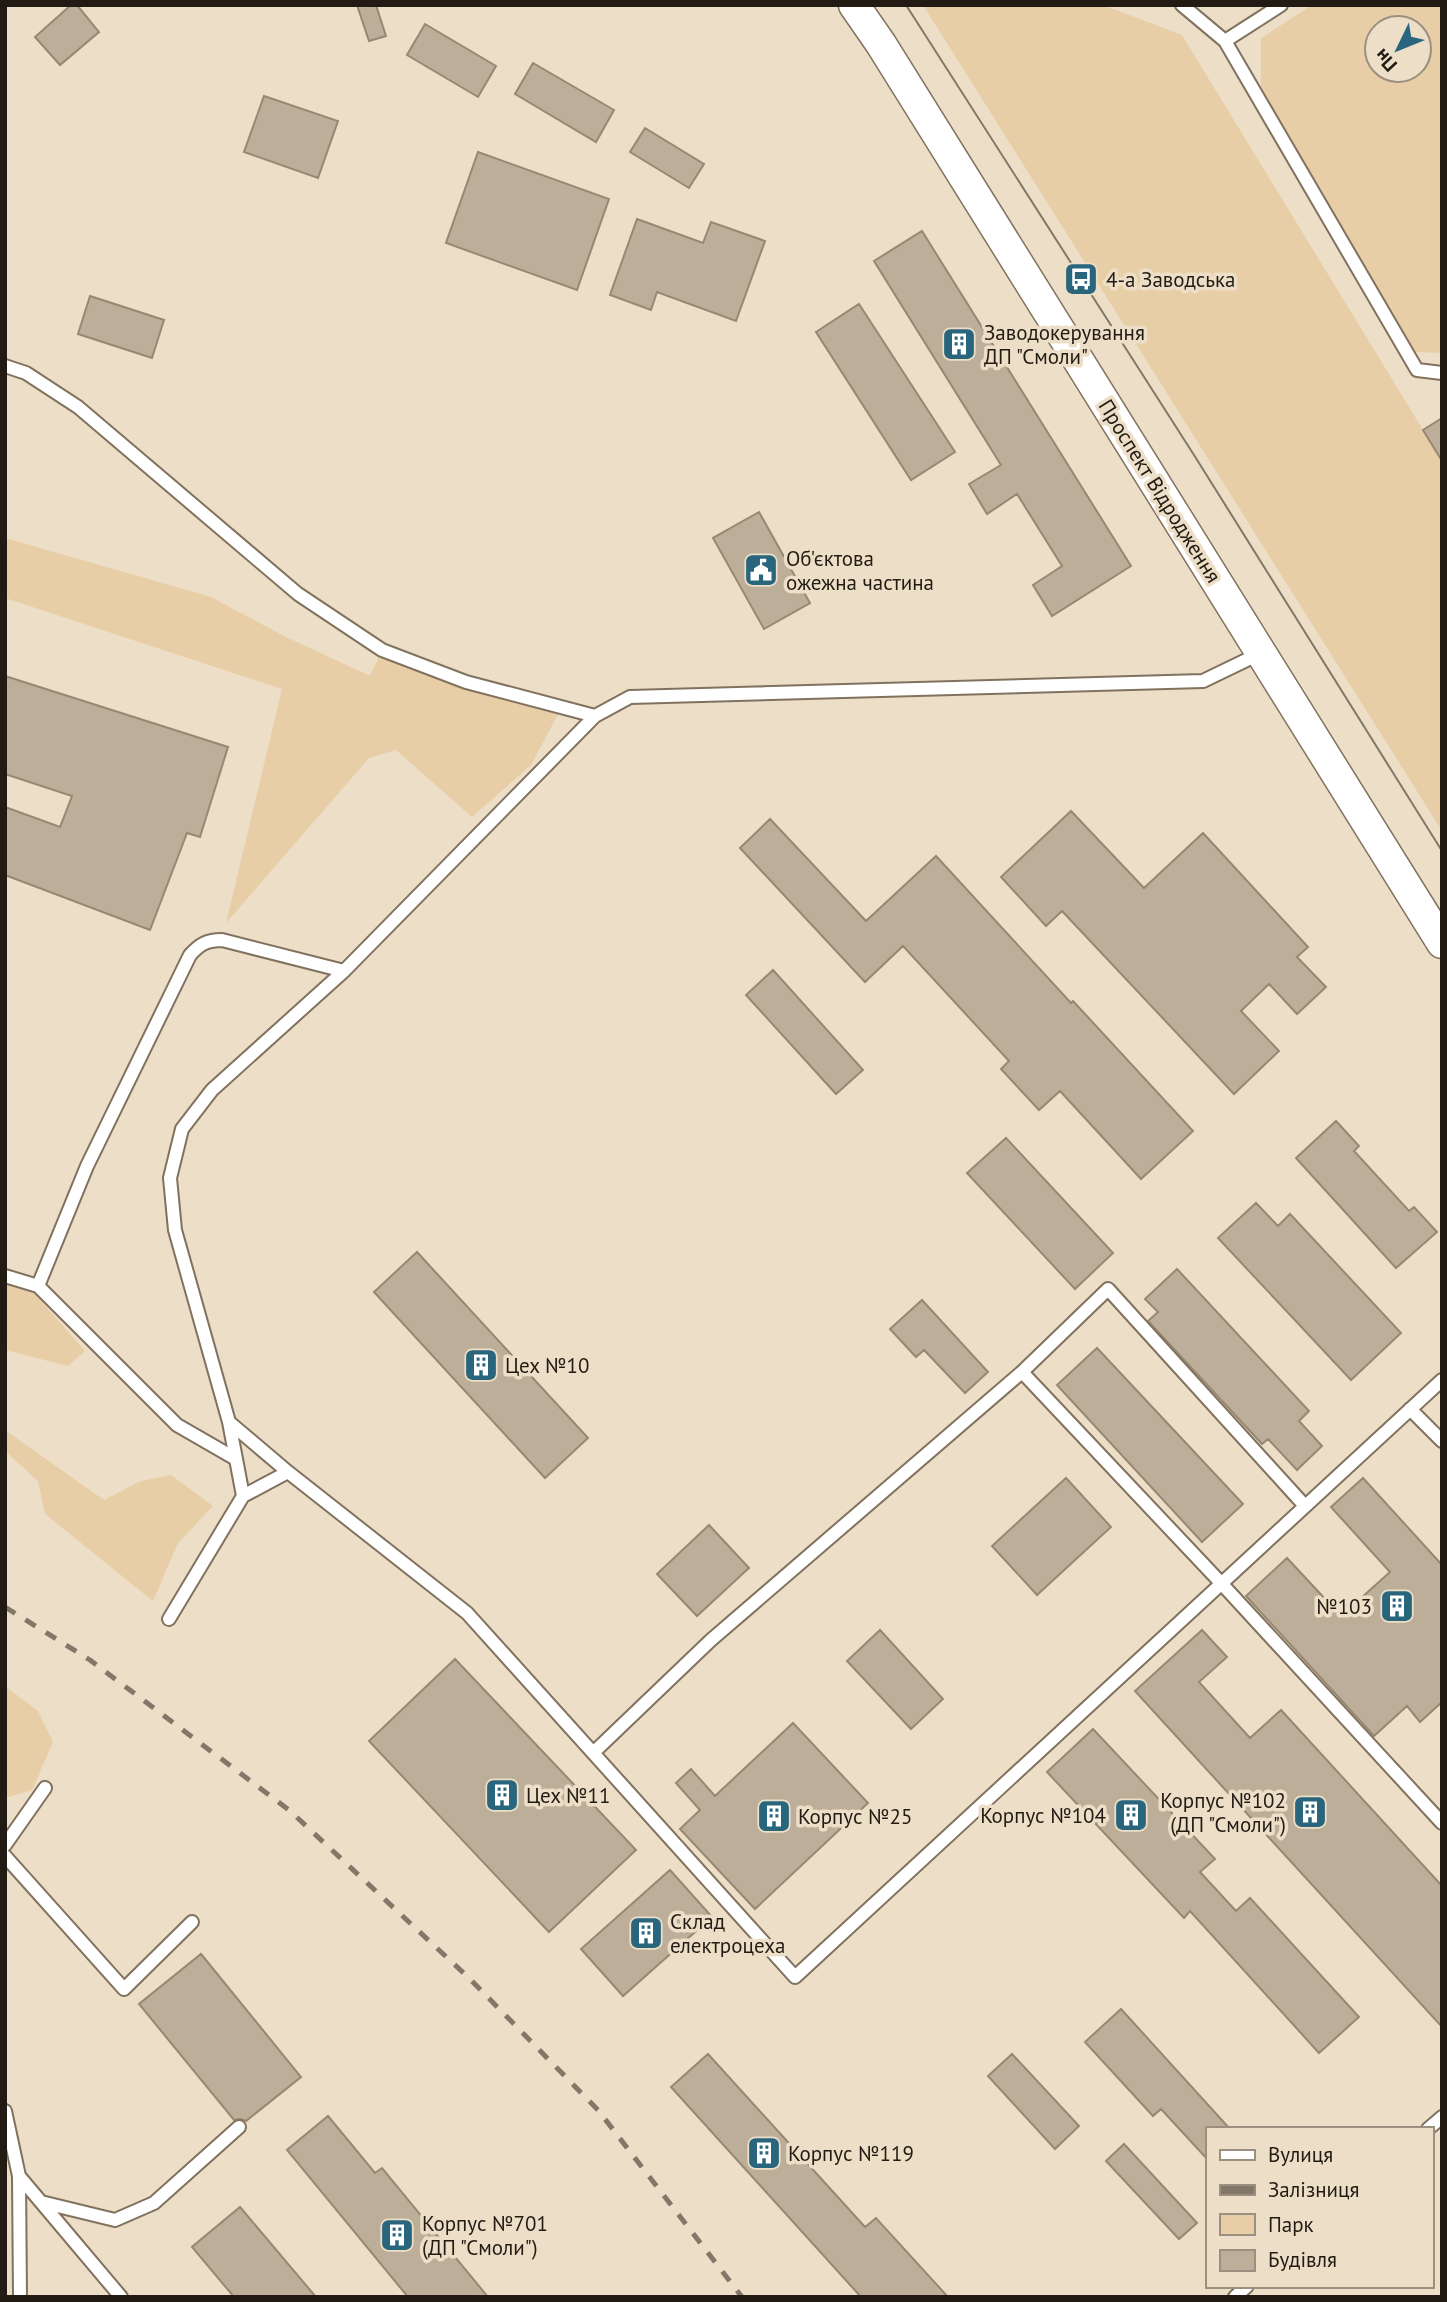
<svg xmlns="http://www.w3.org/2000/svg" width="1447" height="2302" viewBox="0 0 1447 2302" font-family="'PT Sans',sans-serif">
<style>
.green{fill:#e8cea7;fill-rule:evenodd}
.building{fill:#bcae98;stroke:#968873;stroke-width:2}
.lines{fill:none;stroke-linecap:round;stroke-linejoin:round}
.service-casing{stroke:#80725e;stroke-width:16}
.tertiary-casing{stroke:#80725e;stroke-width:33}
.service{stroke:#fff;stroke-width:12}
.tertiary{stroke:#fff;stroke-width:30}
.tram{stroke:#827768;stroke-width:2}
.rail{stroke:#827768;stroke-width:5;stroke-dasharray:12 12;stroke-linecap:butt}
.labels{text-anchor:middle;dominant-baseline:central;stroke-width:7;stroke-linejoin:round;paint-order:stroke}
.poi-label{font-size:21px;fill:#211b13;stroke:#eddec7;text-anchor:start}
.street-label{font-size:21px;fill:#211b13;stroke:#eddec7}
</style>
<rect width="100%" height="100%" fill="#eddec7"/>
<path class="green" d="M 923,5 L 1103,5 L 1182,35 L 1442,461 L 1442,831 Z
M 1312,5 L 1442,5 L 1442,353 L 1414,352 L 1261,89 L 1261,38 ZM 1377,28 L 1419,28 L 1419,70 L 1377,70 Z
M 5,538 L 211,597 L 284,636 L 370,676 L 382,650 L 562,707 L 531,765 L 472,817 L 396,750 L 369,758 L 226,923 L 282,689 L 5,598 Z
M 5,1284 L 35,1294 L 85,1351 L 68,1366 L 5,1350 Z
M 5,1430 L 104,1500 L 141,1481 L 171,1475 L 213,1506 L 178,1543 L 153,1601 L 45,1514 L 38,1481 L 5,1451 Z
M 5,1686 L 38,1711 L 53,1742 L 32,1790 L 5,1798 Z"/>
<path class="building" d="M 71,5 L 77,5 L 99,32 L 60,65 L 35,37 Z
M 357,5 L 376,5 L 386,36 L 369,41 Z
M 425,24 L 496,66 L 478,97 L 407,55 Z
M 533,63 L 614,110 L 596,142 L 515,94 Z
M 264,96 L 338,121 L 318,178 L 244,152 Z
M 645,128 L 704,164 L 689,188 L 630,152 Z
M 478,152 L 609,199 L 577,290 L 446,243 Z
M 637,219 L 703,243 L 711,222 L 765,241 L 736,321 L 657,292 L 651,310 L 610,295 Z
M 922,231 L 1131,566 L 1052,616 L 1033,585 L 1062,566 L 1017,494 L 987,514 L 969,484 L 1001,465 L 874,261 Z
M 90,296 L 164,320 L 152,358 L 78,334 Z
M 859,304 L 955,452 L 911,480 L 816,332 Z
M 1442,418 L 1442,461 L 1423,430 Z
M 759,512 L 810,603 L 764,629 L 713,538 Z
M 5,676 L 228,747 L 200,837 L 187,833 L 150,930 L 5,875 L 5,807 L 60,827 L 72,796 L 5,774 Z
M 1071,811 L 1144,888 L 1203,833 L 1308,947 L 1297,957 L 1326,987 L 1297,1014 L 1269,984 L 1241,1011 L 1279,1051 L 1234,1094 L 1062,911 L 1046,926 L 1001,877 Z
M 770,819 L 866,921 L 936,856 L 1071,1003 L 1073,1001 L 1193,1131 L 1141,1179 L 1060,1091 L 1039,1110 L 1001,1069 L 1009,1061 L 903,946 L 865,982 L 740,848 Z
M 773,970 L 863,1070 L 836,1094 L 746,995 Z
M 1336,1121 L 1359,1146 L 1354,1151 L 1409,1211 L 1414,1207 L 1437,1232 L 1396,1268 L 1296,1158 Z
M 1006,1138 L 1113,1253 L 1075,1289 L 967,1173 Z
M 1256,1203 L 1278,1226 L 1290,1214 L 1401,1333 L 1351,1380 L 1218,1238 Z
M 417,1252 L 588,1438 L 545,1478 L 374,1292 Z
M 1177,1269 L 1309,1411 L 1299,1421 L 1322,1446 L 1297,1470 L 1268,1439 L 1262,1444 L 1148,1321 L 1158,1312 L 1145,1299 Z
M 922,1300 L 988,1372 L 965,1393 L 924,1350 L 916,1357 L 890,1329 Z
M 1097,1348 L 1243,1504 L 1202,1542 L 1057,1385 Z
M 1066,1478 L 1111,1527 L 1037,1595 L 992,1546 Z
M 1363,1478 L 1442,1565 L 1442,1702 L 1420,1722 L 1407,1706 L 1374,1736 L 1246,1596 L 1287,1558 L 1341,1616 L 1390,1572 L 1331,1507 Z
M 709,1525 L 749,1568 L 697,1616 L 657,1574 Z
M 880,1630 L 943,1699 L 911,1729 L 847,1661 Z
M 1202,1630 L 1227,1657 L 1199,1682 L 1250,1738 L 1281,1710 L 1442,1886 L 1442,2027 L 1135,1691 Z
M 455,1659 L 636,1850 L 549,1932 L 369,1741 Z
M 793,1723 L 868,1803 L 755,1909 L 680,1829 L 700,1810 L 676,1783 L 691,1769 L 715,1796 Z
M 1093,1729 L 1215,1859 L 1200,1872 L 1236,1911 L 1250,1898 L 1359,2017 L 1319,2053 L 1190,1911 L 1184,1918 L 1047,1772 Z
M 670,1870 L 712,1917 L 623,1996 L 581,1949 Z
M 201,1954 L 301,2077 L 246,2121 L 241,2119 L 234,2120 L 139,2004 Z
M 1121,2009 L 1230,2129 L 1207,2129 L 1207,2159 L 1161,2109 L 1153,2116 L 1085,2042 Z
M 708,2054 L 865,2227 L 876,2218 L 948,2297 L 861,2297 L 671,2087 Z
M 1012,2054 L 1079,2126 L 1055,2149 L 988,2076 Z
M 328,2116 L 375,2173 L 382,2168 L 488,2297 L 408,2297 L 287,2150 Z
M 1124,2144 L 1197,2223 L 1179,2239 L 1106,2161 Z
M 240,2207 L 316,2297 L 234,2297 L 192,2247 Z"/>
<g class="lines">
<g class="service-casing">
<path id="service" d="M 1182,5 L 1225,41 L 1281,5
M 1225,41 L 1417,370 L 1442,373
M 5,366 L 26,373 L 78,407 L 298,594 L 382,650 L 466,682 L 595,716
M 1261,653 L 1203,681 L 630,697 L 595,716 L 344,971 L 212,1090 L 182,1129 L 170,1178 L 175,1230 L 229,1422 L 288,1472 L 467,1613 L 795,1977 L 1442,1380
M 5,1276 L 38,1286 L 177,1425 L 236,1459
M 38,1286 L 87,1166 L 190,955 C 200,944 207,940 222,940 L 344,971
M 1022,1372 L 1108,1289 L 1305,1506
M 1410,1409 L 1442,1441
M 243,1496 L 288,1472
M 169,1619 L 243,1496 L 229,1422
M 593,1753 L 711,1640 L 1022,1372 L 1221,1583 L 1442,1823
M 5,1845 L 45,1788
M 5,1856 L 124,1989 L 192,1922
M 5,2111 L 19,2176 L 20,2297
M 1428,2129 L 1442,2117
M 19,2176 L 121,2297
M 41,2202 L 115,2220 L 154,2203 L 239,2127
M 1235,2297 L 1247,2286"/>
</g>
<g class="tertiary-casing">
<path id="tertiary" d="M 854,5 L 881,44 L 1442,943"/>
</g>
<use href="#service" class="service"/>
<use href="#tertiary" class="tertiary"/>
<path class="tram" d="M 906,5 L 1194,455 L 1442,851"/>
<path class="rail" d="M 5,1607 L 90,1660 L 289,1810 L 470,1979 L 598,2110 L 742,2297"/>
</g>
<defs>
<g id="bus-square" transform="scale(1.75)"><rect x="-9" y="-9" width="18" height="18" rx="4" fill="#29657d" stroke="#eddec7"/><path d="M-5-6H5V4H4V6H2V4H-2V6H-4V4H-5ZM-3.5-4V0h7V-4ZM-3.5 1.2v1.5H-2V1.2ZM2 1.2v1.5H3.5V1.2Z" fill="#fff"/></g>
<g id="building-square" transform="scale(1.75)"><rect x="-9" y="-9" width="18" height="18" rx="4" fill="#29657d" stroke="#eddec7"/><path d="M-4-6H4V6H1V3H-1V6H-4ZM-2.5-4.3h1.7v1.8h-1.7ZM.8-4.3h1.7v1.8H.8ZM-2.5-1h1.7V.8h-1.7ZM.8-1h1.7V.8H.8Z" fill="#fff"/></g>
<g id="civic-square" transform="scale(1.75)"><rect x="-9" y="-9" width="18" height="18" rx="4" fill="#29657d" stroke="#eddec7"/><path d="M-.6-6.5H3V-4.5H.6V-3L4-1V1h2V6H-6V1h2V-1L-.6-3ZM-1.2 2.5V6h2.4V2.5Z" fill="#fff"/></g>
</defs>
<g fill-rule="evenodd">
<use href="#bus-square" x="1081" y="279"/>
<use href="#building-square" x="959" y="344"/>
<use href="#civic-square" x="761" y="570"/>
<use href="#building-square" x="481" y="1365"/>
<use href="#building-square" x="1397" y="1606"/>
<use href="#building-square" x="502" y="1795"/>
<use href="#building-square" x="1310" y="1812"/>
<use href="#building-square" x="1131" y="1815"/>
<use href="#building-square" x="774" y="1816"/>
<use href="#building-square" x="646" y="1933"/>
<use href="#building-square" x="764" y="2153"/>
<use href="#building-square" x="397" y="2235"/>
</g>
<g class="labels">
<g class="poi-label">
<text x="1106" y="279">4-а Заводська</text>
<text x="984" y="332">Заводокерування<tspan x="984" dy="24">ДП "Смоли"</tspan></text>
<text x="786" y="558">Об'єктова<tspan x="786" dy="24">ожежна частина</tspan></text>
<text x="505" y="1365">Цех №10</text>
<text x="1372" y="1606" text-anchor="end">№103</text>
<text x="526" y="1795">Цех №11</text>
<text x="1286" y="1800" text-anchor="end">Корпус №102<tspan x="1286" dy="24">(ДП "Смоли")</tspan></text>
<text x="1106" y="1815" text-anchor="end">Корпус №104</text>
<text x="798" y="1816">Корпус №25</text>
<text x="670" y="1921">Склад<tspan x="670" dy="24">електроцеха</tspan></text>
<text x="788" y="2153">Корпус №119</text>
<text x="422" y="2223">Корпус №701<tspan x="422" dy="24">(ДП "Смоли")</tspan></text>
</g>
<g class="street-label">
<text transform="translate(1160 491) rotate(58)">Проспект Відродження</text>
</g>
</g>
<rect width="1447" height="2302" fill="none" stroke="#211b13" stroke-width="14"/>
<rect x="1206" y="2127" width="228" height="161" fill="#eddec7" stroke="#9b907f" stroke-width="2"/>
<rect x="1220" y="2150" width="35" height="10" fill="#ffffff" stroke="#9b907f" stroke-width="2"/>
<text x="1268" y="2162" font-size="21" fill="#211b13">Вулиця</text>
<rect x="1220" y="2185" width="35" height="10" fill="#827768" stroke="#9b907f" stroke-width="2"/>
<text x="1268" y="2197" font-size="21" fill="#211b13">Залізниця</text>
<rect x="1220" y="2214" width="35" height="21" fill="#e8cea7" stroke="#9b907f" stroke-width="2"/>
<text x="1268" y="2232" font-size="21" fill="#211b13">Парк</text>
<rect x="1220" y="2250" width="35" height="21" fill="#bcae98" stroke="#9b907f" stroke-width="2"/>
<text x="1268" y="2267" font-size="21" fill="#211b13">Будівля</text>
<g transform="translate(1398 49) rotate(227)"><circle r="33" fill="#eddec7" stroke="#9b907f" stroke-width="2"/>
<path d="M0-5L12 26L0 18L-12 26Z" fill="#29657d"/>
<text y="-10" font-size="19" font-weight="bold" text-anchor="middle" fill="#211b13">Пн</text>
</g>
</svg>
